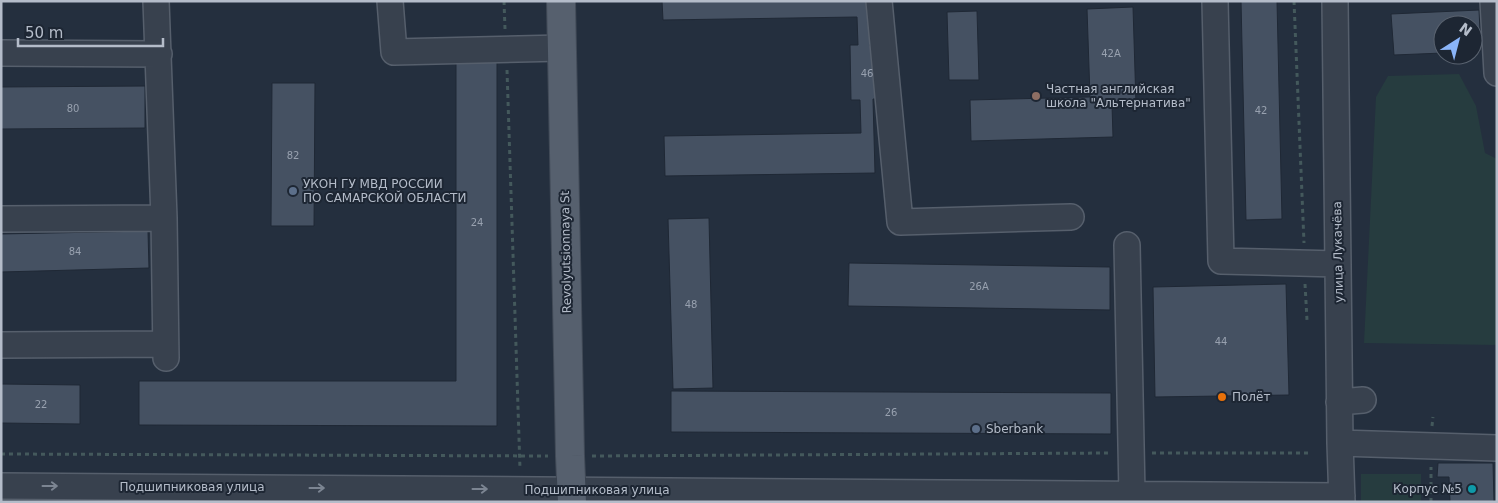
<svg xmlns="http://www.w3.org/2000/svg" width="1498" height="503" viewBox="0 0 1498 503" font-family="'DejaVu Sans',sans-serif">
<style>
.green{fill:#263c3f}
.building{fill:#455162;stroke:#1f2835}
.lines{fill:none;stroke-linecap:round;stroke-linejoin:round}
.minor-casing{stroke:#565f6c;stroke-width:28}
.major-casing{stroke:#414a57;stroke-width:30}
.path{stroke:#44595c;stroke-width:3;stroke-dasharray:4 4;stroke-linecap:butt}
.minor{stroke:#38414e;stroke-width:25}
.major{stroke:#56606e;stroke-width:28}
.oneway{stroke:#7c8592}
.education-dot{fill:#8d6e63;stroke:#1d2633;stroke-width:2}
.service-dot{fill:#5c6f8a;stroke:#1d2633;stroke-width:2}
.food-dot{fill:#e8710a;stroke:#1d2633;stroke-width:2}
.culture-dot{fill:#0f9aa8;stroke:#1d2633;stroke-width:2}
.labels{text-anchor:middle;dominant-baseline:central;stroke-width:4;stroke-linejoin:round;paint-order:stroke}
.number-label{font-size:10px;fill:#98a1af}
.poi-label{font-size:12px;fill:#b4bcc9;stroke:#1d2633;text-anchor:start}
.street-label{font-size:12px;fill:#b4bcc9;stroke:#1d2633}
</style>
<rect width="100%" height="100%" fill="#242f3e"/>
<path class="green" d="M 1459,74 L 1476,106 L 1485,153 L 1497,159 L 1497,345 L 1364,343 L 1376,97 L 1388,76 Z
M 1361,474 L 1421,474 L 1421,502 L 1361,502 Z"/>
<path class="building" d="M 662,1 L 870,1 L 870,46 L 883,46 L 884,99 L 873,99 L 875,173 L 665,176 L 664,136 L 861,133 L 860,100 L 851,100 L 850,45 L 858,45 L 857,17 L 663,20 Z
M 1241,1 L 1277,1 L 1282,219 L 1246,220 Z
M 1133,7 L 1136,104 L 1112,105 L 1113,137 L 971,141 L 970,100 L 1090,97 L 1087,9 Z
M 1479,10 L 1481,51 L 1473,52 L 1473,25 L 1443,25 L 1443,53 L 1394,55 L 1391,14 Z
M 977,11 L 979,80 L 949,80 L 947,12 Z
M 456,62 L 497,62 L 497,426 L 139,425 L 139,381 L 456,381 Z
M 272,83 L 315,83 L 314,226 L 271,226 Z
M 145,86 L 145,128 L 1,129 L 1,87 Z
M 709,218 L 713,388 L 673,389 L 668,219 Z
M 148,231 L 149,268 L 1,272 L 1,234 Z
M 849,263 L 1110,267 L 1110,310 L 848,306 Z
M 1286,284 L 1289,395 L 1155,397 L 1153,287 Z
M 1,384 L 80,385 L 80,424 L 1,423 Z
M 671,391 L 1111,393 L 1111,434 L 671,432 Z
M 1438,463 L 1493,463 L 1494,502 L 1450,502 L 1449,477 L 1437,477 Z"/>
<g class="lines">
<g class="minor-casing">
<path id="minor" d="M 156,1 L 164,218 L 166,358
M 390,1 L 394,52 L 562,48
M 879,1 L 900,222 L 1071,217
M 1215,1 L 1221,261 L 1338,264
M 1335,1 L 1340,443 L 1342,502
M 1493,1 L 1497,73
M 1,53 L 159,54
M 1,219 L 164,218
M 1127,245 L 1132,494
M 1,345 L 165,344
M 1339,402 L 1363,400
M 1340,443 L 1497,448
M 1,486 L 1342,496"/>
</g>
<g class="major-casing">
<path id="major" d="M 561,1 L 570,456 L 572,502"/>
</g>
<path class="path" d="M 504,1 L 505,29
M 1294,1 L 1304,243
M 507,70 L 520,469
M 1305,284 L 1307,320
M 1432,426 L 1433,417
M 1152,453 L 1311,453
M 1,454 L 548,456
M 592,456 L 1111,453
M 1431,502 L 1431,467"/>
<use href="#minor" class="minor"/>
<use href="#major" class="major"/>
</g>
<defs><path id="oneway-shaft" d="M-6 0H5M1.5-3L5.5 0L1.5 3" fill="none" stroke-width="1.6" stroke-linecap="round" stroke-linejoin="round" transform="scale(1.25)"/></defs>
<g class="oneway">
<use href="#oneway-shaft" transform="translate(50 486)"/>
<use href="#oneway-shaft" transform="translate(317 488)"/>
<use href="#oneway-shaft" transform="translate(480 489)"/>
</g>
<circle class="education-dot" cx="1036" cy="96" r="5"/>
<g class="service-dot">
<circle cx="293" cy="191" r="5"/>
<circle cx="976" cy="429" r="5"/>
</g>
<circle class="food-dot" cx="1222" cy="397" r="5"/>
<circle class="culture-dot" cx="1472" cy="489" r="5"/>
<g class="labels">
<g class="number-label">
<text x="1111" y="53">42А</text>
<text x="867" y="73">46</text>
<text x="73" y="108">80</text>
<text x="1261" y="110">42</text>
<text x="293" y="155">82</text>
<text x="477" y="222">24</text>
<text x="75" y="251">84</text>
<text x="979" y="286">26А</text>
<text x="691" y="304">48</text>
<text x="1221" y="341">44</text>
<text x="41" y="404">22</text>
<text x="891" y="412">26</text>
</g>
<g class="poi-label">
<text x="1046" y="89">Частная английская<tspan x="1046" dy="14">школа "Альтернатива"</tspan></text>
<text x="303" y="184">УКОН ГУ МВД РОССИИ<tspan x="303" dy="14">ПО САМАРСКОЙ ОБЛАСТИ</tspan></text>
<text x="1232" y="397">Полёт</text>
<text x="986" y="429">Sberbank</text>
<text x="1462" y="489" text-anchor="end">Корпус №5</text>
</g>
<g class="street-label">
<text transform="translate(566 252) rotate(-91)">Revolyutsionnaya St</text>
<text transform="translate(1338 252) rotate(-91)">улица Лукачёва</text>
<text x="192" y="487">Подшипниковая улица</text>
<text x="597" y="490">Подшипниковая улица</text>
</g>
</g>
<rect width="1498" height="503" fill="none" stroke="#b4bcc9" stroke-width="5"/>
<g transform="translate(1458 40) rotate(36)"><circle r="24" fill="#1d2633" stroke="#59626f"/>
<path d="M0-4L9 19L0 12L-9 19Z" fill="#8ab4f8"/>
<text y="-8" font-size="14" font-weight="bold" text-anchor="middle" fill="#b4bcc9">N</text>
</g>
<path d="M18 38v8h145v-8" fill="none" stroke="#b4bcc9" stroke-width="2.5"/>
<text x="25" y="38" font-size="15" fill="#b4bcc9" stroke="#1d2633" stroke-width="4" paint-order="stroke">50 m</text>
</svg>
